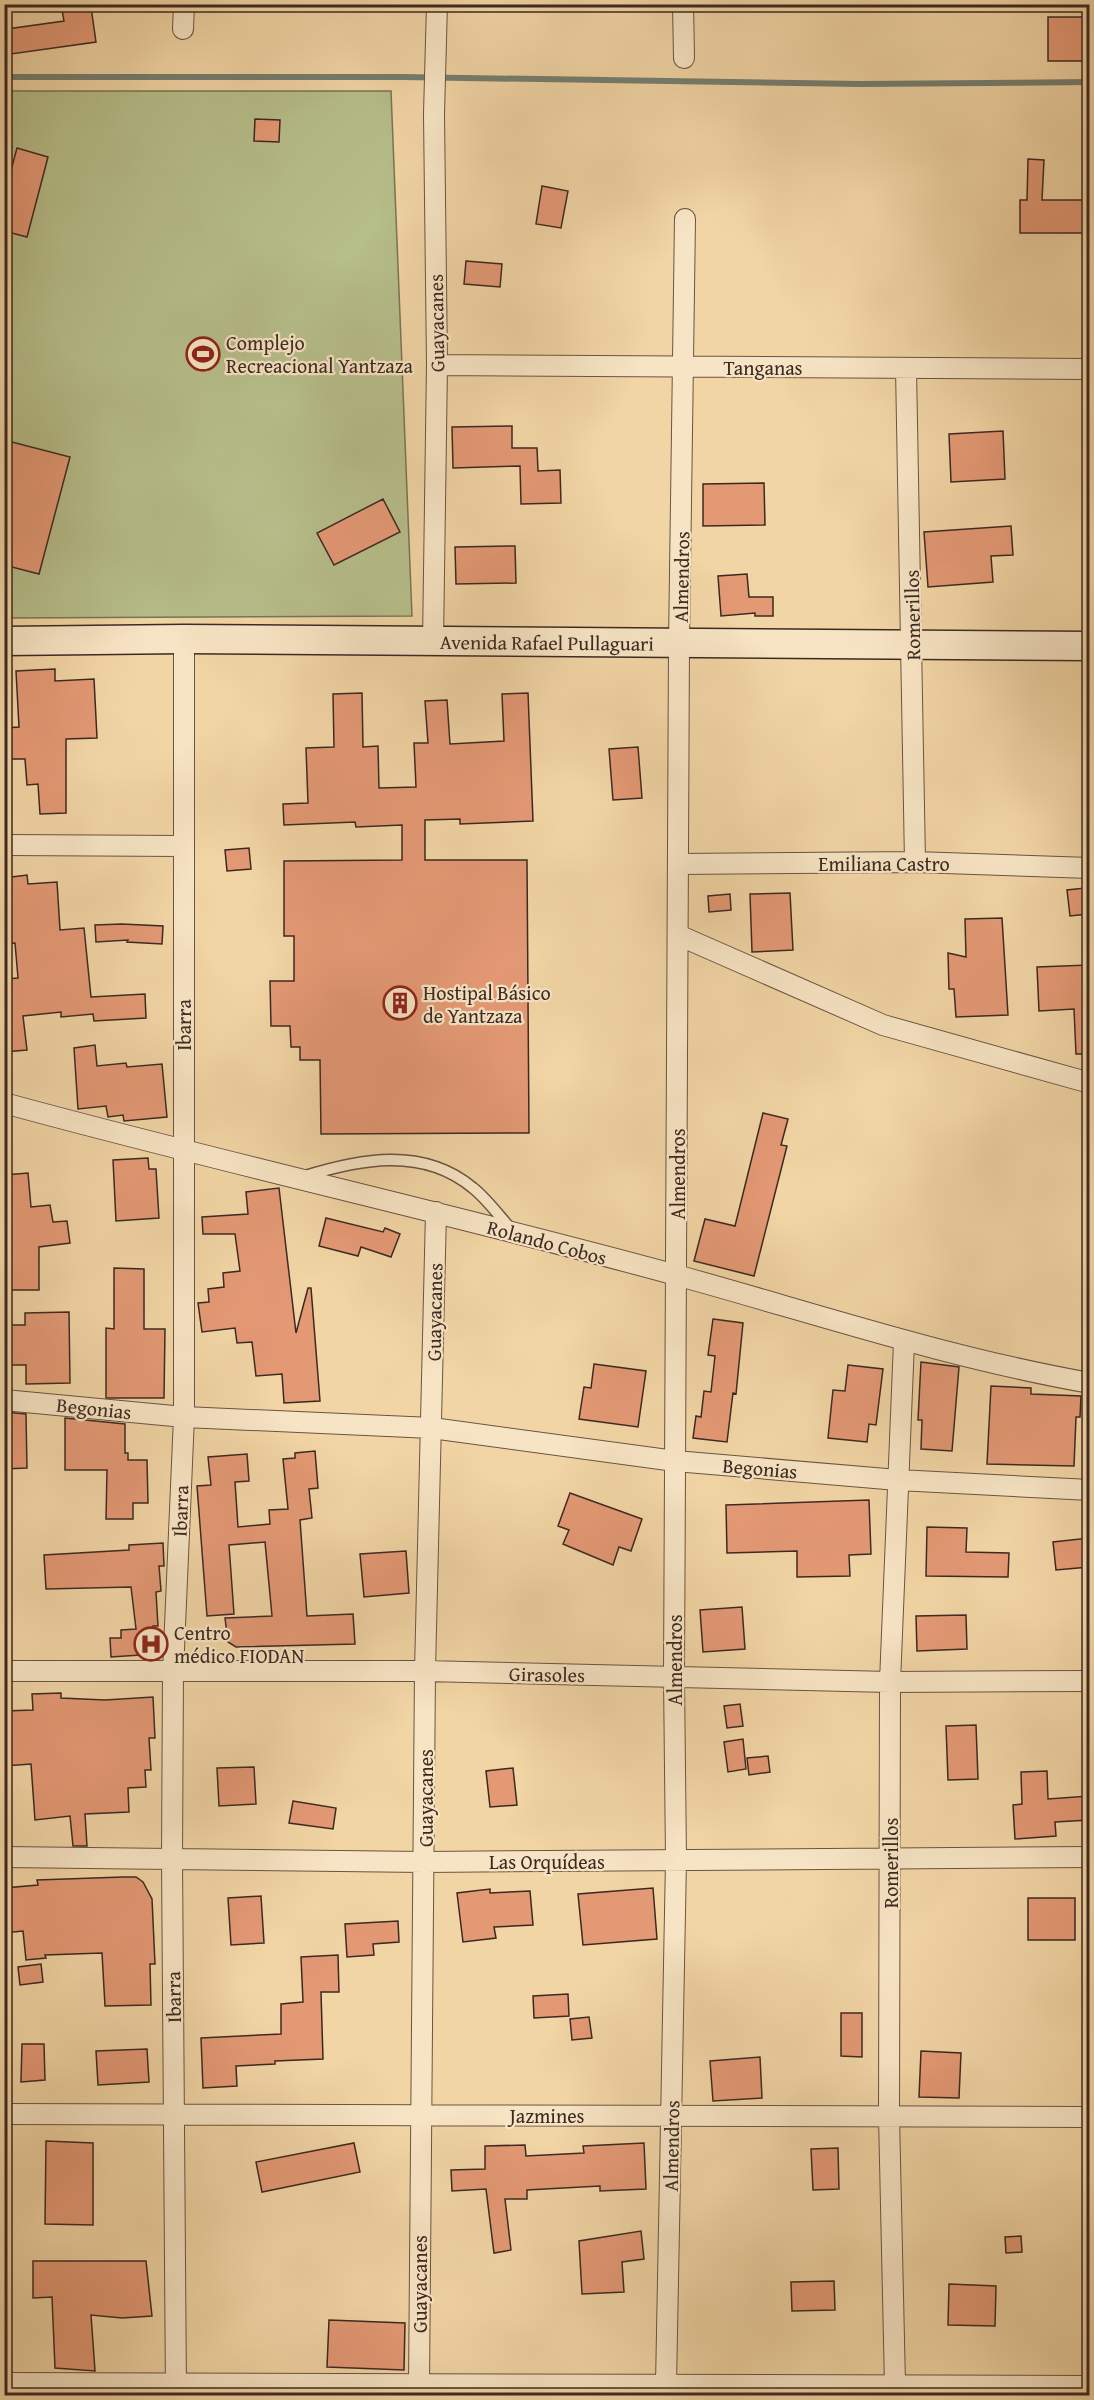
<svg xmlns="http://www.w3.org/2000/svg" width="1094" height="2400" viewBox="0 0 1094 2400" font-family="'Gentium Book Plus',serif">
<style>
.green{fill:#b6be8a;stroke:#797456;stroke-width:1.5}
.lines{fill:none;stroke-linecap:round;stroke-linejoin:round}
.stream{stroke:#757f71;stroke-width:6}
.building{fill:#e49975;stroke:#3c2922;stroke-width:1.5}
.lane-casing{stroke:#6a5443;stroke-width:13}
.street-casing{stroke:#6a5443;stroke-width:22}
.secondary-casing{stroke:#3c2922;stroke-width:31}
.lane{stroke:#f7e4c4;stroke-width:10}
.street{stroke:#f7e4c4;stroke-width:20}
.secondary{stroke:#f7e4c4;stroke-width:28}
.labels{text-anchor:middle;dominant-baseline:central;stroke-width:4.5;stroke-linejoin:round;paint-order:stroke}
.street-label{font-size:20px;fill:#3c2922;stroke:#f7e4c4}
.poi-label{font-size:20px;fill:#3c2922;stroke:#f7e4c4;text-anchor:start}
</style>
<rect width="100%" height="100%" fill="#f2d5a5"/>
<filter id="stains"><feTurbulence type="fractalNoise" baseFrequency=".00333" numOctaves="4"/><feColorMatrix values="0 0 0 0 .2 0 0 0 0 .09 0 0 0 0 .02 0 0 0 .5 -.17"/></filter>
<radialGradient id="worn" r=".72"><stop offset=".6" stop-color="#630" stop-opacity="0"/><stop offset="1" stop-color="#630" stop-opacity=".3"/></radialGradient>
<path class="green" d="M 4,91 L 391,91 L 412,616 L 5,618 Z"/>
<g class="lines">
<path class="stream" d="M 4,77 L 403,77 L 861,84 L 1090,82"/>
</g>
<path class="building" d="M 91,7 L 96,42 L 11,54 L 7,29 L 64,21 L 62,10 Z
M 1048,17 L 1089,17 L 1089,61 L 1048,61 Z
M 255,119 L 280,120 L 279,142 L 254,141 Z
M 17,148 L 48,157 L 27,237 L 4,231 L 4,196 Z
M 1028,159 L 1044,160 L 1042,200 L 1083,200 L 1083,233 L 1020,233 L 1020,200 L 1027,200 Z
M 542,186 L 568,191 L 561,228 L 536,224 Z
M 466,261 L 502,264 L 500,287 L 464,284 Z
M 512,426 L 512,448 L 537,448 L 538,471 L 560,470 L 561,503 L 521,504 L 520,466 L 453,468 L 452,427 Z
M 1003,431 L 1005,479 L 951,482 L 949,434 Z
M 4,440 L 70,457 L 39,574 L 4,565 Z
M 764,483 L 765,525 L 703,526 L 703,484 Z
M 383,499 L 400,532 L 334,565 L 317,533 Z
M 1011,526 L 1013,555 L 991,556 L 993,582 L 928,587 L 924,532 Z
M 515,546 L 516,583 L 456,584 L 455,547 Z
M 747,574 L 749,597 L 773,597 L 773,616 L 755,616 L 755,613 L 721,616 L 718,576 Z
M 55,669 L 55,681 L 94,679 L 97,738 L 66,739 L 66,813 L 40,814 L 38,784 L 27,785 L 25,759 L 4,759 L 4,728 L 19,727 L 16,671 Z
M 362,693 L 363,747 L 378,746 L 379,788 L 416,787 L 414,743 L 428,743 L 425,701 L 447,700 L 450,744 L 504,741 L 502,694 L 528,693 L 533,821 L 460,824 L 460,819 L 425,820 L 425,860 L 527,860 L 529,1133 L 321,1134 L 320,1060 L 300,1060 L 300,1047 L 291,1047 L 290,1026 L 271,1026 L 270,981 L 294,981 L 294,936 L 284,936 L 284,861 L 402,860 L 402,825 L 356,827 L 355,822 L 284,825 L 283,804 L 308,803 L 306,748 L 334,747 L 333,694 Z
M 638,747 L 642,798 L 613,800 L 609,749 Z
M 249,848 L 251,869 L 227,871 L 225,850 Z
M 27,875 L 28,884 L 57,882 L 60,930 L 84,928 L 91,997 L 145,994 L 146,1018 L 94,1021 L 93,1014 L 61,1017 L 61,1012 L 23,1016 L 27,1050 L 4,1052 L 4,1017 L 9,1016 L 5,979 L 18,978 L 15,943 L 4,944 L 4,878 Z
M 1085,888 L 1088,914 L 1070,916 L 1067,890 Z
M 790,893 L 793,950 L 752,952 L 750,894 Z
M 730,894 L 731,910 L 709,912 L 708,896 Z
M 1002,918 L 1008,1015 L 956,1017 L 954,989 L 949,989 L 948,953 L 966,957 L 965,919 Z
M 122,924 L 163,926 L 162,944 L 127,942 L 128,940 L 96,942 L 95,925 Z
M 1089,965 L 1089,1054 L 1076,1054 L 1074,1009 L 1039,1011 L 1037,967 Z
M 95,1045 L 97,1066 L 126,1063 L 127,1067 L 162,1064 L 167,1117 L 124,1121 L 123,1115 L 108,1117 L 106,1106 L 78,1109 L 74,1048 Z
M 763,1113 L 788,1119 L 781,1145 L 787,1146 L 754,1276 L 694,1261 L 705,1219 L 735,1226 Z
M 148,1158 L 149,1169 L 156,1169 L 159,1218 L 116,1221 L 113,1160 Z
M 28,1173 L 31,1207 L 50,1205 L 53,1222 L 67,1221 L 70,1243 L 39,1247 L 39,1290 L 4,1290 L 4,1175 Z
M 279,1188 L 296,1333 L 308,1288 L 311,1288 L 320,1401 L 284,1403 L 282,1374 L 256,1376 L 252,1342 L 237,1343 L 235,1328 L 202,1332 L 198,1303 L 209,1302 L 208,1289 L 224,1287 L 223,1273 L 240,1271 L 235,1234 L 203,1234 L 202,1217 L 248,1214 L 246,1192 Z
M 326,1218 L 383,1232 L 385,1228 L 400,1234 L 391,1257 L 361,1247 L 358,1256 L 319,1246 Z
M 114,1268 L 144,1269 L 144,1329 L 165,1329 L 164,1398 L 106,1398 L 106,1328 L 114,1329 Z
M 69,1312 L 70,1383 L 26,1384 L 26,1365 L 10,1365 L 10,1325 L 25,1325 L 25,1313 Z
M 713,1319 L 743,1323 L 736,1394 L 733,1393 L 727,1442 L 693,1438 L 696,1416 L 701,1417 L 704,1391 L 711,1392 L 715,1356 L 708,1355 Z
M 921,1362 L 959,1367 L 952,1451 L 921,1449 L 922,1420 L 918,1420 Z
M 594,1364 L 646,1371 L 638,1427 L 579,1419 L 584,1387 L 591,1388 Z
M 848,1365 L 883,1369 L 876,1425 L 869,1424 L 867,1442 L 828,1438 L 833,1390 L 845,1391 Z
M 991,1386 L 1031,1388 L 1031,1394 L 1081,1396 L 1080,1417 L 1076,1417 L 1074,1466 L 987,1464 Z
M 4,1412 L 26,1414 L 27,1468 L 4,1469 Z
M 65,1418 L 125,1424 L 125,1453 L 128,1453 L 128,1460 L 147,1460 L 148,1503 L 133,1503 L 133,1519 L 106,1519 L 107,1470 L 65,1470 Z
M 315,1451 L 318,1488 L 309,1489 L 312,1518 L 300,1520 L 307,1616 L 353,1614 L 355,1644 L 236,1647 L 228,1642 L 225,1618 L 272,1616 L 265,1542 L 229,1545 L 234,1614 L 207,1616 L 197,1486 L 211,1485 L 208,1457 L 247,1454 L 249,1481 L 235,1482 L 238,1527 L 270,1524 L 269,1510 L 288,1509 L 283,1459 L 295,1458 L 295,1453 Z
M 570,1493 L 642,1519 L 631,1551 L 619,1547 L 613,1565 L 563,1544 L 569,1530 L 558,1526 Z
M 869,1500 L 871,1554 L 849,1555 L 850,1576 L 797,1577 L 797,1551 L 727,1553 L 726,1505 Z
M 927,1527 L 967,1528 L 966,1552 L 1009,1553 L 1008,1577 L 926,1576 Z
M 1089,1538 L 1089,1567 L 1056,1570 L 1053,1542 Z
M 163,1543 L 164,1566 L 159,1566 L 161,1591 L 156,1592 L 158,1626 L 153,1626 L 155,1654 L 111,1657 L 110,1638 L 121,1638 L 121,1630 L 136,1629 L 131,1587 L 46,1589 L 44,1555 L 129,1550 L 129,1545 Z
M 406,1551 L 409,1593 L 364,1597 L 360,1554 Z
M 742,1607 L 745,1649 L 703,1652 L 700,1610 Z
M 966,1615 L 967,1649 L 917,1651 L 916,1616 Z
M 61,1693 L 61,1698 L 105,1700 L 153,1697 L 155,1738 L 149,1738 L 151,1770 L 145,1770 L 146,1787 L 128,1788 L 129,1812 L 85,1814 L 87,1846 L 73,1846 L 70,1816 L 35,1820 L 31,1764 L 4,1766 L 4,1711 L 33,1710 L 32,1694 Z
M 740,1704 L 743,1726 L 727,1728 L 724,1706 Z
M 976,1725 L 978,1779 L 948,1780 L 946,1726 Z
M 743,1739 L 746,1769 L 728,1772 L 724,1742 Z
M 768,1756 L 770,1772 L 749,1775 L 747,1758 Z
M 254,1767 L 256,1804 L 219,1806 L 217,1768 Z
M 513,1768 L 517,1805 L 490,1807 L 486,1771 Z
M 1047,1771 L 1048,1799 L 1089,1796 L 1089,1820 L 1055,1822 L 1056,1836 L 1015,1839 L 1013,1805 L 1022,1804 L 1021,1772 Z
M 293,1801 L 336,1808 L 333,1829 L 289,1823 Z
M 123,1877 L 136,1877 L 143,1882 L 152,1899 L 155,1964 L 150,1964 L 151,2005 L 105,2006 L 102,1953 L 45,1955 L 46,1958 L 26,1960 L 23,1931 L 4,1933 L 4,1888 L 38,1885 L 37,1880 Z
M 653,1888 L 657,1939 L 583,1945 L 578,1894 Z
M 490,1889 L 490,1893 L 530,1891 L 533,1925 L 494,1927 L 496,1938 L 463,1942 L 457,1893 Z
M 261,1896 L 264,1943 L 231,1945 L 228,1898 Z
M 1028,1898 L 1075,1898 L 1075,1940 L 1028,1940 Z
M 398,1921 L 399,1942 L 373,1944 L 374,1955 L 347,1957 L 345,1924 Z
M 338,1955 L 339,1992 L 321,1992 L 323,2059 L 275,2061 L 275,2064 L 236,2066 L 237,2086 L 203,2088 L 201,2038 L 281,2034 L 281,2004 L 303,2002 L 301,1957 Z
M 41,1964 L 43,1982 L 20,1985 L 18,1967 Z
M 568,1994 L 569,2016 L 534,2018 L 533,1996 Z
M 841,2013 L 862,2013 L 862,2057 L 841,2056 Z
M 589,2017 L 592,2038 L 572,2040 L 570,2019 Z
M 22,2044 L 44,2044 L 45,2080 L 21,2082 Z
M 147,2049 L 149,2082 L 98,2085 L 96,2051 Z
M 921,2051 L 961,2053 L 959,2098 L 919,2097 Z
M 760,2057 L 762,2098 L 713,2101 L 710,2061 Z
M 46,2141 L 93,2143 L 93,2225 L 45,2224 Z
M 354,2143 L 360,2172 L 262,2192 L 256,2162 Z
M 644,2143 L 646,2189 L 600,2191 L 600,2186 L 527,2190 L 527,2199 L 505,2199 L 511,2250 L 494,2253 L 486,2189 L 452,2191 L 451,2170 L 485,2169 L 485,2146 L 525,2145 L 526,2156 L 584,2153 L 583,2146 Z
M 838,2148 L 839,2189 L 813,2190 L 811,2149 Z
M 641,2231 L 644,2259 L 622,2262 L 624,2292 L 582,2294 L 579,2241 Z
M 1021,2236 L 1022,2252 L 1006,2253 L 1005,2237 Z
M 33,2261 L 146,2261 L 152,2316 L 122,2318 L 91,2315 L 95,2371 L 55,2368 L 52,2297 L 33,2298 Z
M 834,2281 L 835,2310 L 792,2311 L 791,2282 Z
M 949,2284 L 996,2286 L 995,2326 L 948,2325 Z
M 329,2320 L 405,2323 L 404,2370 L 327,2367 Z"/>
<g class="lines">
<g class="lane-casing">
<path id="lane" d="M 302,1177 C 359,1159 423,1146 473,1188 C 487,1199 499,1216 511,1229"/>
</g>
<g class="street-casing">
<path id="street" d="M 683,4 L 684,58
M 183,29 L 184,4
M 437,365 L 1090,369
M 906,368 L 915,862
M 433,642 L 437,365 L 434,114 L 437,4
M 4,845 L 184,846
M 678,864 L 915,862 L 1090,868
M 678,935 L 883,1025 L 1090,1083
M 4,1103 C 227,1164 453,1214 676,1275 C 814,1313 948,1358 1090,1383
M 4,1400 L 184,1417 L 432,1428 L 675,1461 L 898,1480 L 1090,1490
M 4,1671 L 425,1671 L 890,1682 L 1090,1681
M 4,1857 L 424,1862 L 1090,1857
M 4,2114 L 1090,2117
M 4,2383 L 1090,2386
M 419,2384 L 425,1671 L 436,1212
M 666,2385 L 676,1860 L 674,1677 L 679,643 L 685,219
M 895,2385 L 889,2116 L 890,1682 L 904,1342
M 176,2396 L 172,1859 L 173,1672 L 184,1417 L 184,639"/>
</g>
<g class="secondary-casing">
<g id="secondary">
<path id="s1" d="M 4,641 L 184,639 L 1090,646"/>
</g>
</g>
<use href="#lane" class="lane"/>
<use href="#street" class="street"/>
<use href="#secondary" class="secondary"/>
</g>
<defs>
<g id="stadium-ring" transform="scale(1.725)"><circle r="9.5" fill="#f7e4c4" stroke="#8f2418" stroke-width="1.5"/><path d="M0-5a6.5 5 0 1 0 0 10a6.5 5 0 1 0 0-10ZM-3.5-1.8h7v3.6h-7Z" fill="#8f2418"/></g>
<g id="building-ring" transform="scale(1.725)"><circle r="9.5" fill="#f7e4c4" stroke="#8f2418" stroke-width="1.5"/><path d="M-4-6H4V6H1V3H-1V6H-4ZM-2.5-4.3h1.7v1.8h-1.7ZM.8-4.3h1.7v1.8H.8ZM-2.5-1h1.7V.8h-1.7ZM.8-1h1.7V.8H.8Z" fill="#8f2418"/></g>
<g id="hospital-ring" transform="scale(1.725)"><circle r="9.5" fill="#f7e4c4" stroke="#8f2418" stroke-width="1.5"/><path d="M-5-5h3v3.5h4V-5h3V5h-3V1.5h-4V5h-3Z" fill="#8f2418"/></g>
</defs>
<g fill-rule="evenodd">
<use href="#stadium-ring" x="203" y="354"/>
<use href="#building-ring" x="400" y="1003"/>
<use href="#hospital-ring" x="151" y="1644"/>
</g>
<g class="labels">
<g class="street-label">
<text transform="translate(436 323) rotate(-91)">Guayacanes</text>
<text x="763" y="367">Tanganas</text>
<text transform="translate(681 577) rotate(-89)">Almendros</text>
<text transform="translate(912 615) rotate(-91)">Romerillos</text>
<text stroke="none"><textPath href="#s1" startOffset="543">Avenida Rafael Pullaguari</textPath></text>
<text x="884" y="863">Emiliana Castro</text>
<text transform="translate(183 1025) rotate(-90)">Ibarra</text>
<text transform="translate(677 1174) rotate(-90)">Almendros</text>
<text transform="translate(547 1242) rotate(15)">Rolando Cobos</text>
<text transform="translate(434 1312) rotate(-89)">Guayacanes</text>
<text transform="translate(94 1408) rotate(6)">Begonias</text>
<text transform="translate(760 1468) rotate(5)">Begonias</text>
<text transform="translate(180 1511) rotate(-88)">Ibarra</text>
<text transform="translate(674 1660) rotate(-90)">Almendros</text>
<text transform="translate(547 1674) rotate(1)">Girasoles</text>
<text transform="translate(425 1798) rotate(-90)">Guayacanes</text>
<text x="547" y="1861">Las Orquídeas</text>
<text transform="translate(890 1863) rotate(-90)">Romerillos</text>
<text transform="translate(173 1997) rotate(-91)">Ibarra</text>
<text x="547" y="2115">Jazmines</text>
<text transform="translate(671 2146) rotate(-89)">Almendros</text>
<text transform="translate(419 2284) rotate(-90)">Guayacanes</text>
</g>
<g class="poi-label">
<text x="226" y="342">Complejo<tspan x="226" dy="23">Recreacional Yantzaza</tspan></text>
<text x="423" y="992">Hostipal Básico<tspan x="423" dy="23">de Yantzaza</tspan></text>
<text x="174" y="1632">Centro<tspan x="174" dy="23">médico FIODAN</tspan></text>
</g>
</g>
<rect width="1094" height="2400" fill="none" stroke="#f2d5a5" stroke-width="24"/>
<rect x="6" y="6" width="1082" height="2388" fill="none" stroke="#3c2922" stroke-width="3"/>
<rect x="12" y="12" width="1070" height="2376" fill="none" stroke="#3c2922" stroke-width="1.5"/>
<rect width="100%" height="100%" filter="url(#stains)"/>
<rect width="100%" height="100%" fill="url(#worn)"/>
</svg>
